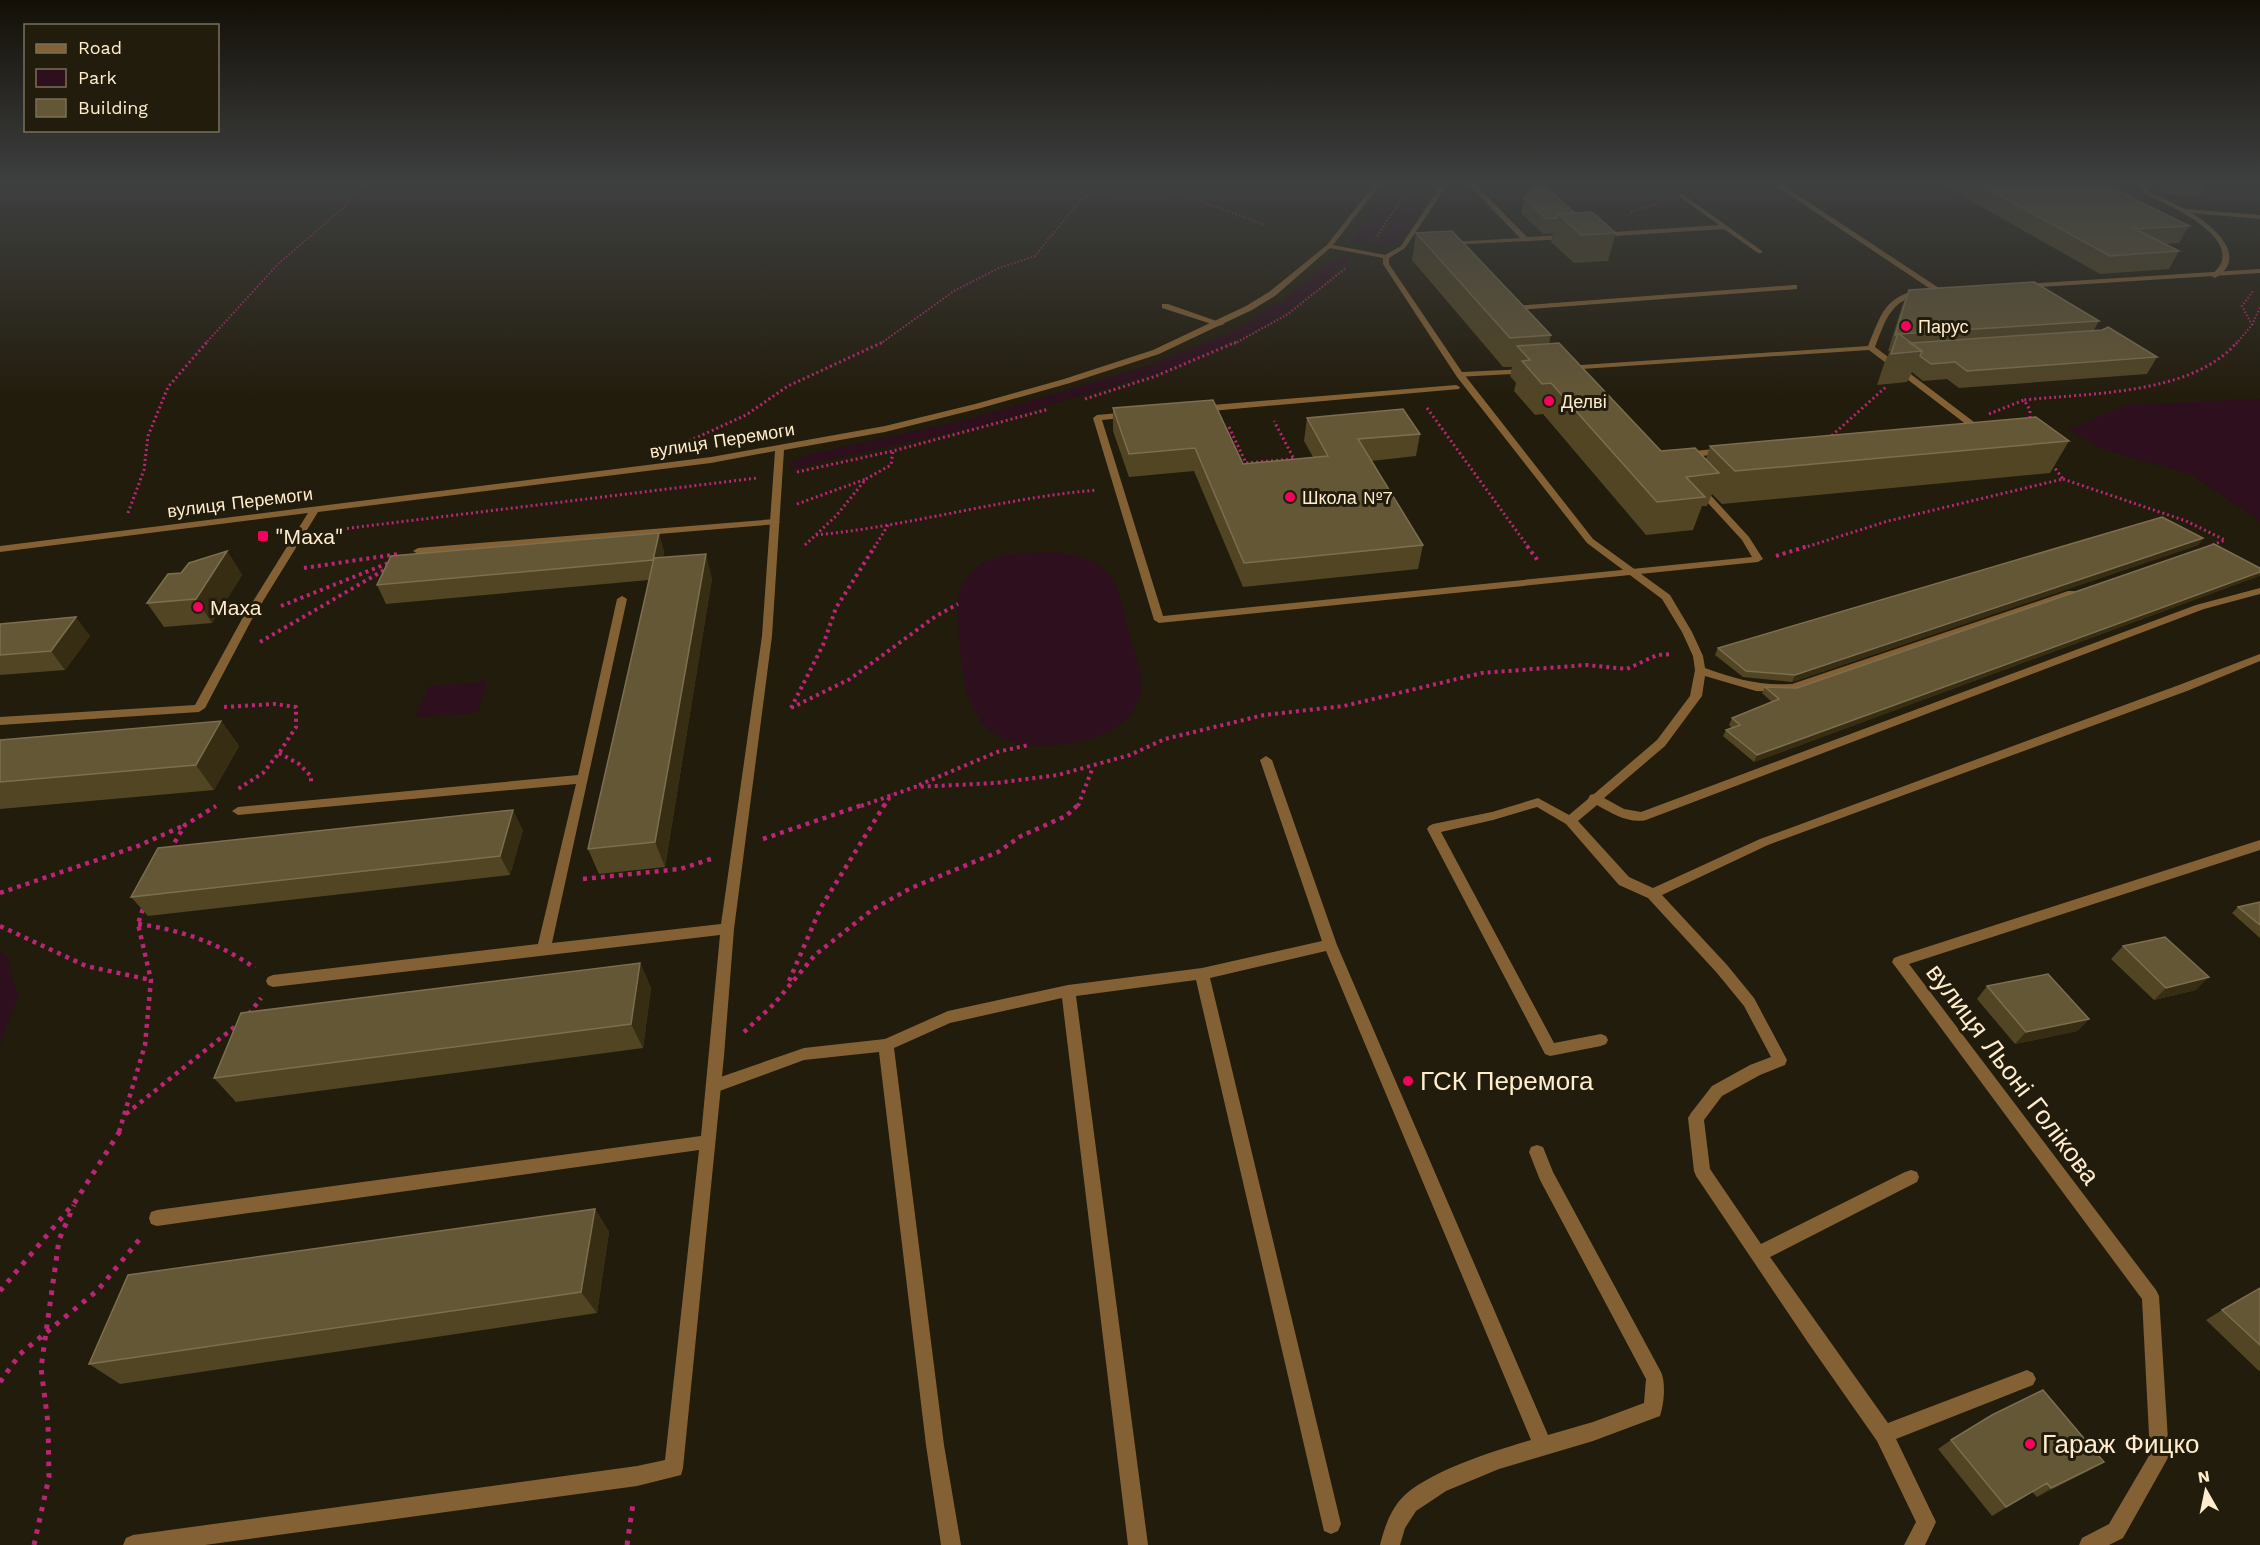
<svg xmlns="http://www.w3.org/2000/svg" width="2260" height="1545" viewBox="0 0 2260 1545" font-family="'Work Sans',sans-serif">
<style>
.green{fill:#2d0f1e}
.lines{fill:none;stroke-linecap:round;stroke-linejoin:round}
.path-far4{stroke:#ba2675;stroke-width:2;stroke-dasharray:1.5 2;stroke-linecap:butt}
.path-far3{stroke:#ba2675;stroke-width:3;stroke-dasharray:2 3;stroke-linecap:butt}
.path-far2{stroke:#ba2675;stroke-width:4;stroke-dasharray:3 4;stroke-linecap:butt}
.path-far1{stroke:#ba2675;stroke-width:4.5;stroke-dasharray:4 5;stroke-linecap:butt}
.path{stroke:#ba2675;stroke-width:5;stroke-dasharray:4.5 7;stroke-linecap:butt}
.service{fill:#846134;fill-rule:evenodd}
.minor{fill:#846134;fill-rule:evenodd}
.wall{fill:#514524}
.shaded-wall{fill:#362d13}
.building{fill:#645736;stroke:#7c6e4e;stroke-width:1.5}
.poi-dot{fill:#f8005d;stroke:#221c0c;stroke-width:2}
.labels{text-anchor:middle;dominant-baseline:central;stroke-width:6;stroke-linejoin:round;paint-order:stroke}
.far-poi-label{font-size:18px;fill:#ffedcd;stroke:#221c0c;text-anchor:start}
.far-street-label{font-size:18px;fill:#ffedcd;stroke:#221c0c}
.poi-label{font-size:21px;fill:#ffedcd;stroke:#221c0c;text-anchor:start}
.near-street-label{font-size:26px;fill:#ffedcd;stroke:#221c0c}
.near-poi-label{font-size:26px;fill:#ffedcd;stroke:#221c0c;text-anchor:start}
</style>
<rect width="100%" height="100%" fill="#221c0c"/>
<path class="green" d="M 1393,182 L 1410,182 L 1367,245 L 1352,243 Z
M 1418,182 L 1438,182 L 1401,240 L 1392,245 L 1376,246 Z
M 1352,255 L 1321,286 L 1275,319 L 1205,355 L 1162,371 L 987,424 L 790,469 L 791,462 L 803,456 L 973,418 L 1151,365 L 1230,333 L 1284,300 L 1333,260 Z
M 2260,399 L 2260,521 L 2191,475 L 2102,449 L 2069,430 L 2125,405 Z
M 1055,552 C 1074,555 1096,558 1109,574 C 1121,589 1124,615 1129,633 C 1134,651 1143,672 1141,691 C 1135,738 1067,748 1029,745 C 1014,744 994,737 984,725 C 976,716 969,701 966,689 C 962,670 954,606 960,590 C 963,582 970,573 976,568 C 996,551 1031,553 1055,552 Z
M 487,681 L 478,712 L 416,718 L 428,687 Z
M 0,952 L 7,956 L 18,996 L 0,1045 Z"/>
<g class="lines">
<path class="path-far4" d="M 1631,212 L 1664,201
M 1377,236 L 1413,182
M 2252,325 L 2260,307
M 205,344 L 279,263 L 342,209 L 365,182
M 880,344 L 954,291 L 999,268 L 1035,256 L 1083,197 L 1125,188 L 1154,189 L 1187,196 L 1265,225
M 1234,344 L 1288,314 L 1346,268
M 2236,344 L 2252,325 L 2242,306 L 2253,291"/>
<path class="path-far3" d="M 1085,399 L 1156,376 L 1236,342
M 1427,408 L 1529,548
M 1989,414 L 2024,400
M 2030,423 L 2030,410 L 2024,400 C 2088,393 2193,395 2237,342
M 1229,427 L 1246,463 L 1294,459 L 1274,421
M 1828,439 L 1887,386
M 689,441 L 746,415 L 788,386 L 883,342
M 797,472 L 893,451 L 1049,409
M 2063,479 L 2186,521 L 2225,540 L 2209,546
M 797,504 L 866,479
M 128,513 L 144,470 L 148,436 L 168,387 L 207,342
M 342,529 L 757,478
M 816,535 C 911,526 1002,498 1097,490
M 805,545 L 836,516 L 866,479 L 891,465 L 893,451
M 874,548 L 888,525
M 1803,548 L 1888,521 L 2063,479 L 2051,463"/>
<path class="path-far2" d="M 1527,546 L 1539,562
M 1776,556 L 1808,546
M 304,568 L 398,554
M 281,606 L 391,562
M 260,642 L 386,569
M 224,707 L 275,704 L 296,707 L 296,727 L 279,753 L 263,773 L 238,789
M 791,708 L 823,645 L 836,608 L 875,546
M 791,708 L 850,679 L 936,616 L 958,604
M 279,753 L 299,764 L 311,776 L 311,784
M 919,785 L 997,752 L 1029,745
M 861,806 L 915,787 L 996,783 L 1058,775 L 1130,755 L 1165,739 L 1264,715 L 1344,706 L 1482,673 L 1586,665 L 1627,669 L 1657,655 L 1673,654
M 884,806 L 892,794
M 1078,806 L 1093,767"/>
<path class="path-far1" d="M 763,839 L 865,804
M 170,850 L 185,825 L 216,806
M 583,879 L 680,869 L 714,858
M 0,893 L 138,846 L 185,825
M 138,924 C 181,930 219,943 255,968
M 0,926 L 86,966 L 151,980
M 789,981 L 821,907 L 885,804
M 249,1014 L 261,998
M 744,1032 L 774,1004 L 815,955 L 873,909 L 911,888 L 998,852 L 1021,836 L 1066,816 L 1079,804
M 126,1114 L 237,1025
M 119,1132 L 145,1045 L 151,980 L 138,924 L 144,905"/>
<path class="path" d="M 0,1291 L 75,1202 L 120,1131
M 0,1382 L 20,1354 L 98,1290 L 143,1235
M 34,1545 L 49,1477 L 48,1423 L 41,1368 L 59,1240 L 74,1205
M 627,1545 L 633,1504"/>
<path class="service" d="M 2148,191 L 2185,209 L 2260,215 L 2260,219 L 2192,213 C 2213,226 2250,257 2215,278 L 2211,276 C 2215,271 2221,266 2222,260 C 2229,231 2166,204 2146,194 Z
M 1162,304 L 1168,304 L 1225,324 L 1218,326 L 1162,308 Z
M 1457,373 L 1463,373 L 1593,539 L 1670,595 L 1692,632 L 1703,656 L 1705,668 C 1735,679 1760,686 1792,684 L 2068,591 L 2076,591 L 2077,593 L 2076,595 L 1793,692 L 1756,691 L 1705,676 L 1702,696 L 1665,746 L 1604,798 L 1624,809 L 1641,812 L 2196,605 L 2260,588 L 2260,594 L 2204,609 L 1646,820 C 1629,824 1611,813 1597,805 L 1578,821 L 1629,877 L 1653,888 L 1760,839 L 2179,685 L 2260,654 L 2260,661 L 2187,691 L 1768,845 L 1662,895 L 1727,965 L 1754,998 L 1787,1060 L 1785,1065 L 1760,1075 L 1722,1096 L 1704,1120 L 1710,1169 L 1761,1244 L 1905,1172 L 1911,1170 L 1917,1172 L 1919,1177 L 1917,1182 L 1770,1257 L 1888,1423 L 2027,1370 L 2033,1373 L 2036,1379 L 2033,1385 L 1896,1439 L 1936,1522 L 1925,1545 L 1904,1545 L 1916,1522 L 1877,1441 L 1809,1344 L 1696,1176 L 1694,1171 L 1688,1118 L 1691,1113 L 1712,1086 L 1750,1065 L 1771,1057 L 1744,1006 L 1717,973 L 1648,898 L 1619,885 L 1566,824 L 1537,807 L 1493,820 L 1441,832 L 1554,1043 L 1601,1034 L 1606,1036 L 1608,1040 L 1606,1044 L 1601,1046 L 1550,1056 L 1545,1054 L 1427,829 L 1429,826 L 1433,824 L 1492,812 L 1538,798 L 1569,815 L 1588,799 L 1590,795 L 1594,794 L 1657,740 L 1690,696 L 1695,670 L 1693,656 L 1682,632 L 1662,599 L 1587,543 L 1457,377 Z
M 775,519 L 780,522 L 778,524 L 418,554 L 413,551 L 418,548 Z
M 1266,756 L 1272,760 L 1337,945 L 1548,1435 L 1593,1422 L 1644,1403 L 1646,1379 L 1540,1180 L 1529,1152 L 1531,1147 L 1537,1145 L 1543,1147 L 1553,1172 L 1661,1372 C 1666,1383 1664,1404 1660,1416 L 1593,1441 L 1499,1469 L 1446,1491 L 1416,1511 L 1405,1528 L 1400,1545 L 1380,1545 C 1384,1529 1390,1511 1401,1499 C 1425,1472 1497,1450 1531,1440 L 1326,951 L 1210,978 L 1341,1524 L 1338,1531 L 1331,1534 L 1324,1531 L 1196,980 L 1076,996 L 1148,1545 L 1128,1545 L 1062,998 L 950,1023 L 894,1048 L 944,1445 L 961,1545 L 941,1545 L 926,1445 L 879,1052 L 804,1060 L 714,1093 L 709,1091 L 706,1086 L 709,1081 L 804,1048 L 885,1039 L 948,1011 L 1068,985 L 1202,968 L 1322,941 L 1260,760 Z"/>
<path class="minor" d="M 1376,182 L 1382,182 L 1333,245 L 1385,255 L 1401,246 L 1443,182 L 1449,182 L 1405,248 L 1389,258 L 1389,264 L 1462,372 L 1527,369 L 1531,371 L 1530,373 L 1457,377 L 1383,264 L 1383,258 L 1330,248 L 1275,296 L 1252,310 L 1159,354 L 1070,383 L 981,408 L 885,432 L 784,450 L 772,636 L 734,929 L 724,1056 L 683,1468 L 681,1475 L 637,1486 L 205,1545 L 123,1545 L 126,1538 L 133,1535 L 637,1466 L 665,1460 L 699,1150 L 157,1226 L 151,1224 L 149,1218 L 151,1212 L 157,1210 L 701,1136 L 720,935 L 273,987 L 268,985 L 266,981 L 268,977 L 273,975 L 538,944 L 576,784 L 238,815 L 232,811 L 238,807 L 578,775 L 617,599 L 622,596 L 627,599 L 552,943 L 721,924 L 762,636 L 775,451 L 711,463 L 318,512 L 252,619 L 205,708 L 199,712 L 0,725 L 0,717 L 195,705 L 242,619 L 308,513 L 0,552 L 0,546 L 711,457 L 885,426 L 975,404 L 1064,379 L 1153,350 L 1246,306 L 1269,292 L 1327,245 Z
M 1466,182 L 1473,182 L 1527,237 L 1567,235 L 1570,237 L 1567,239 L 1448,245 L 1447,244 L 1450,242 L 1520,238 Z
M 1770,182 L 1778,182 L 1942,290 L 1935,292 Z
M 2138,182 L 2144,182 L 2150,194 L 2146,194 Z
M 1681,193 L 1762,251 L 1762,253 L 1758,253 L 1724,229 L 1599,237 L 1596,235 L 1599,233 L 1719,225 L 1679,196 Z
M 2260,269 L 2260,273 L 2025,288 L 2021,286 L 2025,284 Z
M 1794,285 L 1797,285 L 1797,289 L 1518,310 L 1518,313 L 1515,313 L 1509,308 L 1513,306 Z
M 1923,289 L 1926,289 L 1926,293 C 1890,300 1887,317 1875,347 L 1978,425 L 1978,429 L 1962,430 L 1962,426 L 1967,425 L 1869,350 L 1566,370 L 1562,368 L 1566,366 L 1868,346 C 1882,313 1884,296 1923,289 Z
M 1456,385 L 1460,387 L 1459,389 L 1200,412 L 1196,409 L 1200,406 Z
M 1129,412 L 1133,415 L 1132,417 L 1102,420 L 1163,616 L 1752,557 L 1742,540 L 1697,491 L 1697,487 L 1703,487 L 1749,537 L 1763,559 L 1758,562 L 1159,623 L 1154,620 L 1093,418 L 1097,415 Z
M 1724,448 L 1727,449 L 1727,453 L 1685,458 L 1681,455 L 1685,452 Z
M 2260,840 L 2260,850 L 1909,964 L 2156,1290 L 2159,1296 L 2169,1456 L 2123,1538 L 2109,1545 L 2079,1545 L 2082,1538 L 2109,1524 L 2150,1454 L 2142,1299 L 1892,962 L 1894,958 L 1899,956 Z"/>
</g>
<path class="wall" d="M 1938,182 L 2101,182 L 2189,226 L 2179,243 L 2164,244 L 2179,251 L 2169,269 L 2100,274 Z
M 2156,182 L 2207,182 L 2199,197 L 2161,193 Z
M 1524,198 L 1575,213 L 1616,233 L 1608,261 L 1574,263 L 1551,242 L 1553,233 L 1543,234 L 1521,213 Z
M 1416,233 L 1551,335 L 1549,344 L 1661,451 L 1706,459 L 1710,446 L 2069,441 L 2050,473 L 1722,504 L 1712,494 L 1707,506 L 1702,506 L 1693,530 L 1646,535 L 1543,414 L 1535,415 L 1514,391 L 1516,383 L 1510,376 L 1512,367 L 1503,367 L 1412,260 Z
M 1909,290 L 2099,321 L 2094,330 L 2157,357 L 2147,374 L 1959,388 L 1947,379 L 1923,381 L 1912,372 L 1907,382 L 1877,385 L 1884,364 L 1890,351 L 1888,351 L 1902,306 Z
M 1113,408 L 1243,464 L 1313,457 L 1304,441 L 1307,418 L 1420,434 L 1416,456 L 1371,461 L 1423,545 L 1418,569 L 1243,587 L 1194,471 L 1129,477 L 1113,431 Z
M 2203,538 L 2198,545 L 1792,682 L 1743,677 L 1715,655 L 1718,648 Z
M 227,551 L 242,575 L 212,623 L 164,627 L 147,603 L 181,573 Z
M 664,551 L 663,557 L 712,578 L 665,867 L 599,874 L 588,849 L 649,580 L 386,604 L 377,585 Z
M 2260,568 L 2260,575 L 2259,576 L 1754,762 L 1723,736 L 1726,730 L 1732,728 L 1729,725 L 1732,718 L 1772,702 L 1762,693 L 1765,687 L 1797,688 Z
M 0,624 L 90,636 L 65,670 L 0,675 Z
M 221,721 L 239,746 L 214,790 L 0,809 L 0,740 Z
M 523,830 L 510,875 L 148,916 L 131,897 Z
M 2260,902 L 2260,938 L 2232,913 L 2238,907 Z
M 2123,946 L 2196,990 L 2154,1000 L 2111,959 Z
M 640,963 L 651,988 L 643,1048 L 236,1102 L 214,1078 Z
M 1987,986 L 2089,1019 L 2077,1031 L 2015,1044 L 1977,999 Z
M 595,1209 L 609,1232 L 597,1313 L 120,1384 L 89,1364 Z
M 2260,1288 L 2260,1370 L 2259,1371 L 2206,1320 L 2222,1310 Z
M 1951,1440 L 2088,1471 L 2037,1497 L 2032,1492 L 1992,1516 L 1938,1449 Z"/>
<path class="shaded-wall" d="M 659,533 L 664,551 L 659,579 L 653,560 Z
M 2203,538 L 2198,545 L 1792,682 L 1795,675 Z
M 227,551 L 242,575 L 212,623 L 196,599 Z
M 706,554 L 712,578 L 665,867 L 655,842 Z
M 2260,572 L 2259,576 L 1754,762 L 1757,755 Z
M 76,617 L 90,636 L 65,670 L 51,651 Z
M 221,721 L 239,746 L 214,790 L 196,765 Z
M 513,810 L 523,830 L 510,875 L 500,856 Z
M 640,963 L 651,988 L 643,1048 L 631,1024 Z
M 2209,977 L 2196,990 L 2154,1000 L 2166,988 Z
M 2089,1019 L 2077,1031 L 2015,1044 L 2026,1032 Z
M 595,1209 L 609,1232 L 597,1313 L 581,1292 Z
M 2104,1462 L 2088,1471 L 2037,1497 L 2051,1488 Z"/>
<path class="building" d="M 1539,182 L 1540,182 L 1575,213 L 1558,214 L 1557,218 L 1546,219 L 1524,198 Z
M 1975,182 L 2101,182 L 2189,226 L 2135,229 L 2179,251 L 2110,256 Z
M 1592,212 L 1616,233 L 1581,235 L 1558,214 Z
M 1452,231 L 1551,335 L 1510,338 L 1416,233 Z
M 2034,282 L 2099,321 L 1899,334 L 1898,333 L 1897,334 L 1895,335 L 1909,290 Z
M 2108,327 L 2157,357 L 1967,371 L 1955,362 L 1931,364 L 1920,356 L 1922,351 L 1910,343 L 2102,330 Z
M 1898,333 L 1922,351 L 1891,354 Z
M 1559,343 L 1661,451 L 1695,448 L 1719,473 L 1686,477 L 1705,497 L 1657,502 L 1551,383 L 1542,384 L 1522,361 L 1530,360 L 1517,346 Z
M 1213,400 L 1243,464 L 1328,456 L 1307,418 L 1403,409 L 1420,434 L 1358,439 L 1423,545 L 1244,563 L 1195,448 L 1129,454 L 1113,408 Z
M 2036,417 L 2069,441 L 1735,471 L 1710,446 Z
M 2162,517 L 2203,538 L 1795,675 L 1746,671 L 1718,648 Z
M 659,533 L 653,560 L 377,585 L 391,556 Z
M 2214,544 L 2260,568 L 2260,572 L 1757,755 L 1726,730 L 1740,725 L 1732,718 L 1779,699 L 1765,687 L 1797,688 Z
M 227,551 L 196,599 L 147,603 L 168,574 L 181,573 L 189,563 Z
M 706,554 L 655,842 L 588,849 L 654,558 Z
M 76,617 L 51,651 L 0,655 L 0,624 Z
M 221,721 L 196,765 L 0,782 L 0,740 Z
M 513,810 L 500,856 L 131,897 L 158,848 Z
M 2260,902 L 2260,925 L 2238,907 Z
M 2165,937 L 2209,977 L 2166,988 L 2123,946 Z
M 640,963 L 631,1024 L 214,1078 L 241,1013 Z
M 2048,974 L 2089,1019 L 2026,1032 L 1987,986 Z
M 595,1209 L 581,1292 L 89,1364 L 128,1275 Z
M 2260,1288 L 2260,1345 L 2222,1310 Z
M 2043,1390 L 2104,1462 L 2051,1488 L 2047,1483 L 2006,1507 L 1951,1440 L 1992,1415 Z"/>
<linearGradient id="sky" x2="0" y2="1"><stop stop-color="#130f07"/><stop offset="0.46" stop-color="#3e4040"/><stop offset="1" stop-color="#3e4040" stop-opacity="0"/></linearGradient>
<rect width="2260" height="399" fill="url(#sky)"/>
<g class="poi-dot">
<circle cx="1906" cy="326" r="6"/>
<circle cx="1549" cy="401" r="6"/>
<circle cx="1290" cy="497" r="6"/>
<rect x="257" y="530" width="12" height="12" rx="3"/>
<circle cx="198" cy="607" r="6"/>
<circle cx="1408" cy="1081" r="6"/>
<circle cx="2030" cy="1444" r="6"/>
</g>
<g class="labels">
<g class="far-poi-label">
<text x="1918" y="326">Парус</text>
<text x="1561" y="401">Делві</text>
<text x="1302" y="497">Школа №7</text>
</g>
<g class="far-street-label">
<text transform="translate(722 440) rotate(-9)">вулиця Перемоги</text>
<text transform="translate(240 502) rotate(-7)">вулиця Перемоги</text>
</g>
<g class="poi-label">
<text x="275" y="536">"Маха"</text>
<text x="210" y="607">Маха</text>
</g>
<g class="near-street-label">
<text transform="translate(2013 1074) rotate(53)">вулиця Льоні Голікова</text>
</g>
<g class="near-poi-label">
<text x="1420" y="1081">ГСК Перемога</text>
<text x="2042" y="1444">Гараж Фицко</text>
</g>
</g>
<rect x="24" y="24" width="195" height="108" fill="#221c0c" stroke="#7a7059" stroke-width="1.5"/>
<rect x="36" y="44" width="30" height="9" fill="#846134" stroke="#7a7059" stroke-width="1.5"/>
<text x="78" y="54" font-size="18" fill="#ffedcd">Road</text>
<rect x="36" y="69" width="30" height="18" fill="#2d0f1e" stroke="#7a7059" stroke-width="1.5"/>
<text x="78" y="84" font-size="18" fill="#ffedcd">Park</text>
<rect x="36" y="99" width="30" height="18" fill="#645736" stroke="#7a7059" stroke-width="1.5"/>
<text x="78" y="114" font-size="18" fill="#ffedcd">Building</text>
<g transform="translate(2206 1491) rotate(351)" stroke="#221c0c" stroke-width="4.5" paint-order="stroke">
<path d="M0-4.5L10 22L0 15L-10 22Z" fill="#ffedcd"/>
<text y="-9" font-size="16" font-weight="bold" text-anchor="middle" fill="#ffedcd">N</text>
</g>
</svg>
